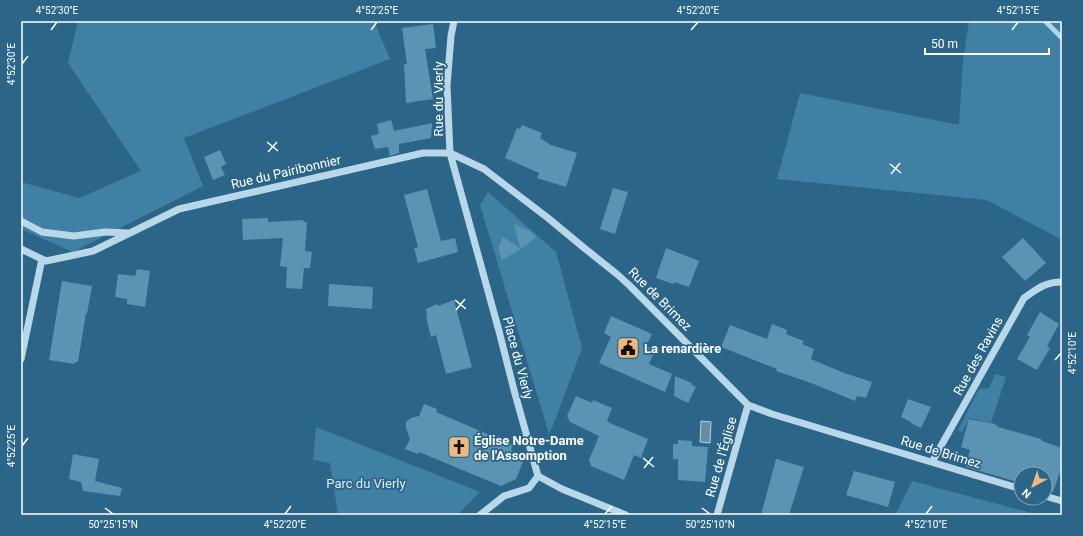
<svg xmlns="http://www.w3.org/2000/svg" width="1083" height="536" viewBox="0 0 1083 536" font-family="Roboto,sans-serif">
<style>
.green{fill:#4080a4}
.water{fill:#678da3;stroke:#add4e8}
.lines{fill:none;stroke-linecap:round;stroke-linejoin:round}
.stream{stroke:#add4e8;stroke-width:5}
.building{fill:#5b93b3}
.minor{stroke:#b8d7e8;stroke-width:7}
.ticks{fill:none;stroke:#fff;stroke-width:1.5}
.labels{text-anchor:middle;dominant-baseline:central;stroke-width:3.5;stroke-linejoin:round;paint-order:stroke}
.street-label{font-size:13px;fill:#fff;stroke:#2b6588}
.poi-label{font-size:13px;font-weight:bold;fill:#fff;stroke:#2b6588;text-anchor:start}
.park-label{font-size:13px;fill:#dbedf7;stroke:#2b6588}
.neatline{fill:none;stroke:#fff;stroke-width:1.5}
.ticks-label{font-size:10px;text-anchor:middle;fill:#fff}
</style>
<rect width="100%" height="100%" fill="#2b6588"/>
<path class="green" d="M 78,21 L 374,21 L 390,59 L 184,138 L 203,186 L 73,252 L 21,229 L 21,182 L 79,198 L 141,171 L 68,63 Z
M 969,21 L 1062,21 L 1062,240 L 987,200 L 777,179 L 800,93 L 959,125 L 963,61 Z
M 488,192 L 556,252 L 582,348 L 554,423 L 549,434 L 480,205 Z
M 995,374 L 1006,377 L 991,423 L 970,418 L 962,432 L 958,430 L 979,389 L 989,388 Z
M 316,427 L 480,492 L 457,515 L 338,515 L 330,463 L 313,460 Z
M 912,481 L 1039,515 L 895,515 Z"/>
<path class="water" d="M 701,421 L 711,422 L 710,443 L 700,442 Z"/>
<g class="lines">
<path class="stream" d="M 1045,21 L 1062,38"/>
</g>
<path class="building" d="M 433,24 L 436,48 L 425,49 L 433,99 L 406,103 L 404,64 L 407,64 L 402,28 Z
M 391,120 L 394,131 L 432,123 L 431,138 L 399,144 L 399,153 L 390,156 L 388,147 L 375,149 L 371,136 L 379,134 L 377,124 Z
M 522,125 L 542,133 L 540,138 L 551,145 L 577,153 L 566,187 L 537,178 L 539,173 L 505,158 L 517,128 L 520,129 Z
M 220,150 L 226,164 L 221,167 L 225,175 L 213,180 L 204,157 Z
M 613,188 L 628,192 L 615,234 L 600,229 Z
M 427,189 L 441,241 L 455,238 L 458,252 L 418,263 L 414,248 L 418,247 L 404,195 Z
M 268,218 L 268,222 L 304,220 L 303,222 L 307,222 L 305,251 L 312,252 L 310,268 L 304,268 L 302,289 L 286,288 L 287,267 L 280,266 L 283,238 L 243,240 L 242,219 Z
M 514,224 L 530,231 L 537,237 L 521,249 L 502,260 L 499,252 L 499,245 L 503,237 L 520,248 Z
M 1023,238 L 1046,263 L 1025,281 L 1002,257 Z
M 666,248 L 699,261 L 689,287 L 674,282 L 673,284 L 656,278 Z
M 137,269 L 150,271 L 145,307 L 127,304 L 127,299 L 115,297 L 118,274 L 135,276 Z
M 62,281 L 92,286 L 87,314 L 86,313 L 78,362 L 75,362 L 75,364 L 49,360 Z
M 329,284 L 373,287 L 372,309 L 328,306 Z
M 454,300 L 472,367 L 446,374 L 436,335 L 431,337 L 426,317 L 427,316 L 426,309 L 437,304 L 438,306 Z
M 1040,312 L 1059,324 L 1047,346 L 1050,348 L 1037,370 L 1017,359 L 1030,337 L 1027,335 Z
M 611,316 L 652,334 L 646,346 L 655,350 L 649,364 L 672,374 L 665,392 L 599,363 L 611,337 L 604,333 Z
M 772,324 L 787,330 L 786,334 L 804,341 L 802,344 L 814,349 L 811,359 L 844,373 L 872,382 L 866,398 L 857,396 L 855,401 L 811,383 L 776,371 L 777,369 L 721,347 L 730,325 L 767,339 Z
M 675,376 L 692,383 L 691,384 L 696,387 L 688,403 L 674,396 Z
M 576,396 L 592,403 L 593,400 L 612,408 L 607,421 L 612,424 L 648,439 L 641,458 L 634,455 L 624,480 L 591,466 L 589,460 L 599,436 L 570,422 L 567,416 Z
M 908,399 L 931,407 L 921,428 L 911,423 L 911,422 L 901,417 Z
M 424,404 L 437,409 L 436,412 L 513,445 L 511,450 L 515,455 L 516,459 L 523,462 L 516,479 L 501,486 L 419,452 L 418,454 L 405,449 L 410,439 L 406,428 L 406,422 L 411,418 L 419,416 Z
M 969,419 L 995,424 L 998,427 L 1041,439 L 1042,441 L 1062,448 L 1062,466 L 1053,492 L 1045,490 L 1045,474 L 1021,474 L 1021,484 L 1014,482 L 1014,481 L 966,467 L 970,450 L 961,447 Z
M 678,440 L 692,441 L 692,446 L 708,447 L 705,482 L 678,480 L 678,459 L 673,459 L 673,444 L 678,444 Z
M 73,454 L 99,459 L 95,481 L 122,488 L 120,496 L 83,491 L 81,482 L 69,479 Z
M 776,459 L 804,467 L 789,515 L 761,515 Z
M 854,471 L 895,482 L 888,507 L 846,495 Z"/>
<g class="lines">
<path class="minor" d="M 454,21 L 451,36 L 447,86 L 450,153 L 499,331 L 514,390 L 538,476 L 562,489 L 626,515
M 21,221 L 42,232 L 74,236 L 105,232 L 129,233
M 21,249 L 46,261 L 93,251 L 179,209 L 423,153 L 450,153 L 484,169 L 548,218 L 583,247 L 618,275 L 629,285 L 748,405 L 772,414 L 1021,489
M 21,359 L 42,259
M 932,462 L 1024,298 C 1037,289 1045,282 1062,282
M 1045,496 L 1062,501
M 480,515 L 504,496 L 529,488 L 538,476
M 717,515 L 748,405"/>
</g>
<path class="ticks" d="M 51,30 L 57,22M 371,30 L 377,22M 691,30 L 698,22M 1012,30 L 1018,22M 22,64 L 28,56M 267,142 L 278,151M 268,152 L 277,142M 890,164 L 901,173M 891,174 L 900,163M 455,300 L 466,309M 456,310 L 465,299M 1055,360 L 1061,353M 22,446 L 28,438M 643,458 L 654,467M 644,468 L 653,457M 105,508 L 113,514M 702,508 L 710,514M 285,514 L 291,506M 605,514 L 612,506M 926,514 L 932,506"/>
<defs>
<g id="civic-square" transform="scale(1.15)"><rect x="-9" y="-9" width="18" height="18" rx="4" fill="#eeb980" stroke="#2b6588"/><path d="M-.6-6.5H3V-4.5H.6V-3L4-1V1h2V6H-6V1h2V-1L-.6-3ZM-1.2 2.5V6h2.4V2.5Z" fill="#111"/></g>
<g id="church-square" transform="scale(1.15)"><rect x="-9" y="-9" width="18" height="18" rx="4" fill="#eeb980" stroke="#2b6588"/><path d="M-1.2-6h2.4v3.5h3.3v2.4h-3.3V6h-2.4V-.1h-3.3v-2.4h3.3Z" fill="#111"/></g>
</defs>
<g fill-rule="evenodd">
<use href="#civic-square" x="628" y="348"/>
<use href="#church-square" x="459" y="447"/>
</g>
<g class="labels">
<g class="street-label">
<text transform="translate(438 99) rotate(-90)">Rue du Vierly</text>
<text transform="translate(286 172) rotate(-13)">Rue du Pairibonnier</text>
<text transform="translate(660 299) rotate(45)">Rue de Brimez</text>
<text transform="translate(978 356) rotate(-61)">Rue des Ravins</text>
<text transform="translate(518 358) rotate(75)">Place du Vierly</text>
<text transform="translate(941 452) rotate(17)">Rue de Brimez</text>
<text transform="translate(721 457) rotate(-74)">Rue de l'Église</text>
</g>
<g class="poi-label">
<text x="644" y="348">La renardière</text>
<text x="474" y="440">Église Notre-Dame<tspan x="474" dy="15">de l'Assomption</tspan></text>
</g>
<g class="park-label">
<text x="366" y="483">Parc du Vierly</text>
</g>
</g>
<rect width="1083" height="536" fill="none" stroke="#2b6588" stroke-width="44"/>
<g transform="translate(1033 486) rotate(220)"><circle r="19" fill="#2b6588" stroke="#80a3b8"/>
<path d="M0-3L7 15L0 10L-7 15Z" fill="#eeb980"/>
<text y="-6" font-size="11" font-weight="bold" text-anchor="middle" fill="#ffffff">N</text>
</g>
<path d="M925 48v6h124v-6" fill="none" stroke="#ffffff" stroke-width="2"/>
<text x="931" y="48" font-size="12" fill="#ffffff" stroke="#2b6588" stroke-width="3" paint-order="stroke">50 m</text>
<rect x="22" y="22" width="1039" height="492" class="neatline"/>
<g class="ticks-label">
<text x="57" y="14">4°52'30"E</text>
<text x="377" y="14">4°52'25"E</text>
<text x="698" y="14">4°52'20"E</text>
<text x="1018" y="14">4°52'15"E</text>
<text transform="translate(11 64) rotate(-90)" y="4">4°52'30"E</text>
<text transform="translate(1072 353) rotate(-90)" y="4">4°52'10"E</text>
<text transform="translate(11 446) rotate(-90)" y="4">4°52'25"E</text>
<text x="113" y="528">50°25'15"N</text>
<text x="285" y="528">4°52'20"E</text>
<text x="605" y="528">4°52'15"E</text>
<text x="710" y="528">50°25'10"N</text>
<text x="926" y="528">4°52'10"E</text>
</g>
</svg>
